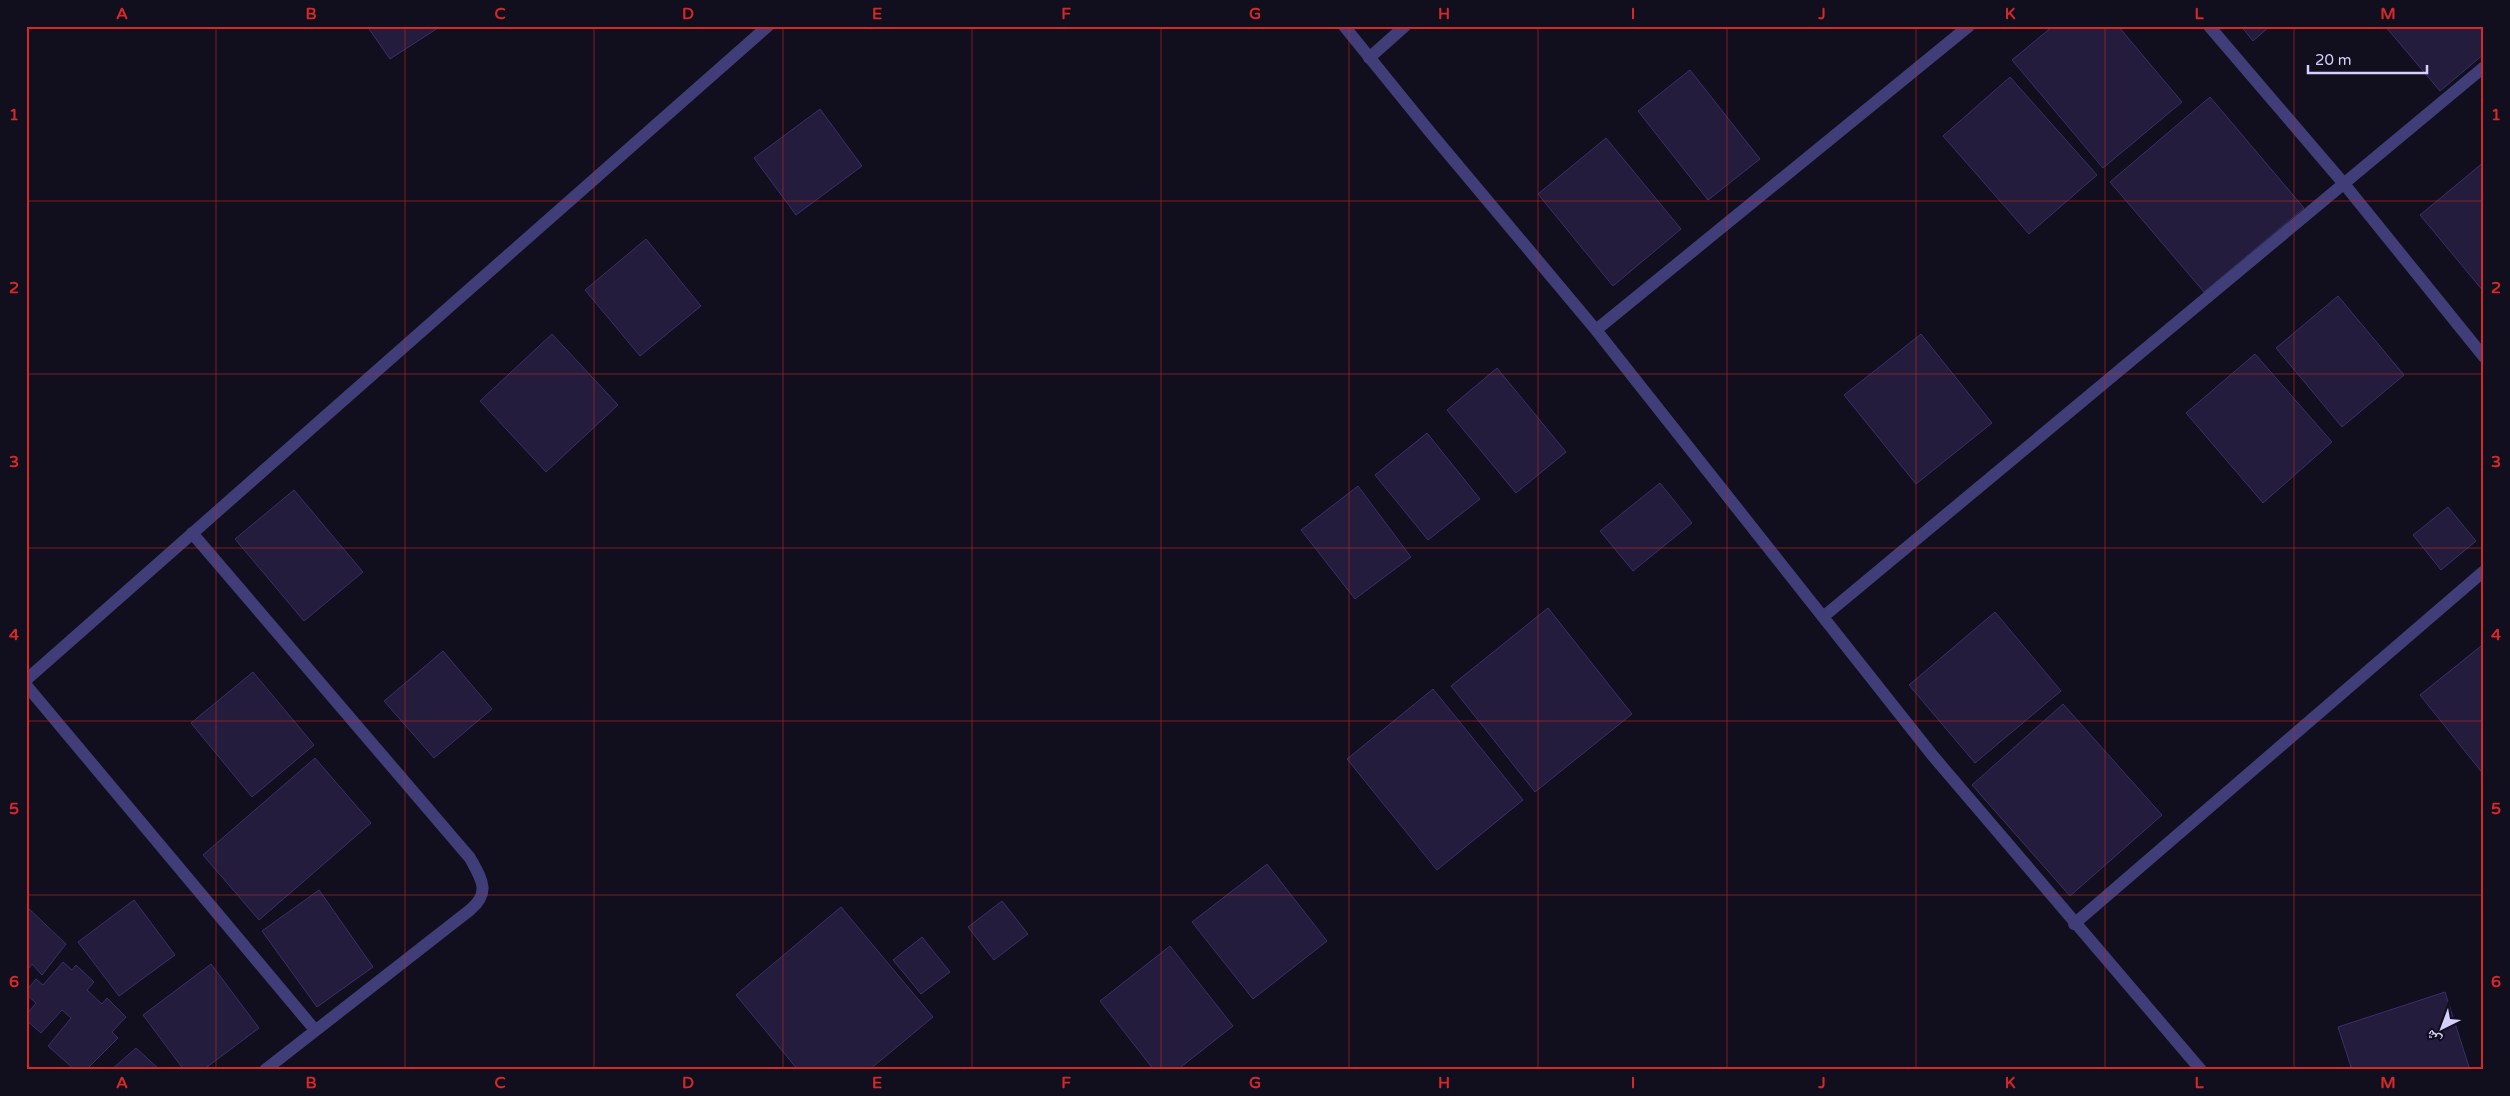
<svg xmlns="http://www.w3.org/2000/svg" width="2510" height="1096" viewBox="0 0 2510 1096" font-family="'Varela Round','Noto Naskh Arabic',sans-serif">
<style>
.building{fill:#231c3d;stroke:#3b3067}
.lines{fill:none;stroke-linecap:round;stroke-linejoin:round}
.minor{stroke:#403d78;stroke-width:12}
.grid{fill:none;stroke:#d62828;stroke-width:1;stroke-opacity:0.55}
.neatline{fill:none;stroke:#d62828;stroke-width:2}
.grid-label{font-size:16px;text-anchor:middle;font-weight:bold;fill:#d62828}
</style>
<rect width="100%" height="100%" fill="#110e1e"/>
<path class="building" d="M 367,26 L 441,26 L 390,59 Z
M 2053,26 L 2118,26 L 2182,102 L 2103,168 L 2012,60 Z
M 2241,26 L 2270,26 L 2253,41 Z
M 2385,26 L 2484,26 L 2484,54 L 2440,91 Z
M 1690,70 L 1760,159 L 1708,200 L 1638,111 Z
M 2010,77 L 2097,175 L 2029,234 L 1943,136 Z
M 2210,97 L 2304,208 L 2204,292 L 2110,182 Z
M 820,109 L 862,166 L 796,215 L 754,158 Z
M 1606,138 L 1681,229 L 1613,286 L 1538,194 Z
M 2484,162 L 2484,292 L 2420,215 Z
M 646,239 L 701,306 L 640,356 L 585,290 Z
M 2338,296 L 2404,375 L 2342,427 L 2276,348 Z
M 552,334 L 618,405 L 546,472 L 480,401 Z
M 1921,334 L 1992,423 L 1916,484 L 1844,395 Z
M 2255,354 L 2332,442 L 2263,503 L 2186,413 Z
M 1497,368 L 1566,452 L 1516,493 L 1447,410 Z
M 1427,433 L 1480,499 L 1428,540 L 1375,475 Z
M 1660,483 L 1692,523 L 1633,571 L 1600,531 Z
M 1358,486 L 1411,557 L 1355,599 L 1301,530 Z
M 294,490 L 363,572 L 304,621 L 235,539 Z
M 2448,507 L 2476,541 L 2441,570 L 2413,535 Z
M 1548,608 L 1632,714 L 1535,792 L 1451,686 Z
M 1995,612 L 2061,691 L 1975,763 L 1909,685 Z
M 2481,646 L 2484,650 L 2484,775 L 2420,695 Z
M 443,651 L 492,709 L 434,758 L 384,701 Z
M 253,672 L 314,745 L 252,797 L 191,723 Z
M 1433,689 L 1523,800 L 1437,870 L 1347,759 Z
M 2063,704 L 2162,815 L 2070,896 L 1972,785 Z
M 315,758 L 371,823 L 259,920 L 203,855 Z
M 1267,864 L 1327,941 L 1253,999 L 1192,922 Z
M 319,890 L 373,967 L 317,1007 L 262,931 Z
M 134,900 L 175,955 L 119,996 L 78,942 Z
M 1002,901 L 1028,934 L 994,960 L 968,927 Z
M 26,906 L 66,944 L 42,975 L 32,964 L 26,972 Z
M 841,907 L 933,1017 L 869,1070 L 798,1070 L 736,995 Z
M 922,937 L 950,972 L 921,994 L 893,960 Z
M 1170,946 L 1233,1026 L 1177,1070 L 1154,1070 L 1100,1001 Z
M 63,962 L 72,970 L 76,965 L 94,982 L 87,990 L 102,1004 L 107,998 L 126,1017 L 112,1032 L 118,1038 L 86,1070 L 75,1070 L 48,1046 L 71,1018 L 62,1010 L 41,1033 L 26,1020 L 26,1015 L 36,1003 L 26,994 L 26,991 L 36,979 L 43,985 Z
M 211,964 L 259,1028 L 203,1070 L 184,1070 L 143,1015 Z
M 2445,992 L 2470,1070 L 2352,1070 L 2338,1027 Z
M 136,1048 L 160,1070 L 111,1070 Z"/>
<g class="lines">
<path class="minor" d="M 1344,26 L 1430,132 L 1596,330 L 1933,756 L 2201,1070
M 2209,26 L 2345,185 L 2484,357
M 1369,58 L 1405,26
M 1596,330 L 1969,26
M 192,533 L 470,858 C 482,880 491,892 470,910 L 265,1070
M 1823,617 L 2484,67
M 26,680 L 768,26
M 26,685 L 315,1030
M 2074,924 L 2484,571"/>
</g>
<path class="grid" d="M 216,26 L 216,1070M 405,26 L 405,1070M 594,26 L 594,1070M 783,26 L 783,1070M 972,26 L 972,1070M 1161,26 L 1161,1070M 1349,26 L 1349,1070M 1538,26 L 1538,1070M 1727,26 L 1727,1070M 1916,26 L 1916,1070M 2105,26 L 2105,1070M 2294,26 L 2294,1070M 26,201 L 2484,201M 26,374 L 2484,374M 26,548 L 2484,548M 26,721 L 2484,721M 26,895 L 2484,895"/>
<rect width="2510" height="1096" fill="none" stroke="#110e1e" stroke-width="55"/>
<g transform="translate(2442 1028) rotate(222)" stroke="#110e1e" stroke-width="4" paint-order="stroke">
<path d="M0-4L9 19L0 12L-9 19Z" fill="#d5cffb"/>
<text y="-8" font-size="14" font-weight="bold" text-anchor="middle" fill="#d5cffb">ش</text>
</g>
<path d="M2308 65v8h119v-8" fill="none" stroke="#d5cffb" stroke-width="2.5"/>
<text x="2315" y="65" font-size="15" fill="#d5cffb" stroke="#110e1e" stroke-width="4" paint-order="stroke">20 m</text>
<rect x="28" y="28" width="2454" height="1040" class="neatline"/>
<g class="grid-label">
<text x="122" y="19">A</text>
<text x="311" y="19">B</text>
<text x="500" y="19">C</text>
<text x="688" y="19">D</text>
<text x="877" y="19">E</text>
<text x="1066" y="19">F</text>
<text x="1255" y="19">G</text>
<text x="1444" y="19">H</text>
<text x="1633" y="19">I</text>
<text x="1822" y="19">J</text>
<text x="2010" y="19">K</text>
<text x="2199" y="19">L</text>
<text x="2388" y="19">M</text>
<text x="14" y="120">1</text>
<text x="2496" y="120">1</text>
<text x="14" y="293">2</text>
<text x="2496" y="293">2</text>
<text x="14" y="467">3</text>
<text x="2496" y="467">3</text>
<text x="14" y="640">4</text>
<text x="2496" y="640">4</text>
<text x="14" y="814">5</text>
<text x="2496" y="814">5</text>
<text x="14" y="987">6</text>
<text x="2496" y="987">6</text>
<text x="122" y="1088">A</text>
<text x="311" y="1088">B</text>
<text x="500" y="1088">C</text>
<text x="688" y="1088">D</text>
<text x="877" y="1088">E</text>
<text x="1066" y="1088">F</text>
<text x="1255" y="1088">G</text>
<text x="1444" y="1088">H</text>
<text x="1633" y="1088">I</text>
<text x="1822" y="1088">J</text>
<text x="2010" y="1088">K</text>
<text x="2199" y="1088">L</text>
<text x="2388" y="1088">M</text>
</g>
</svg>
